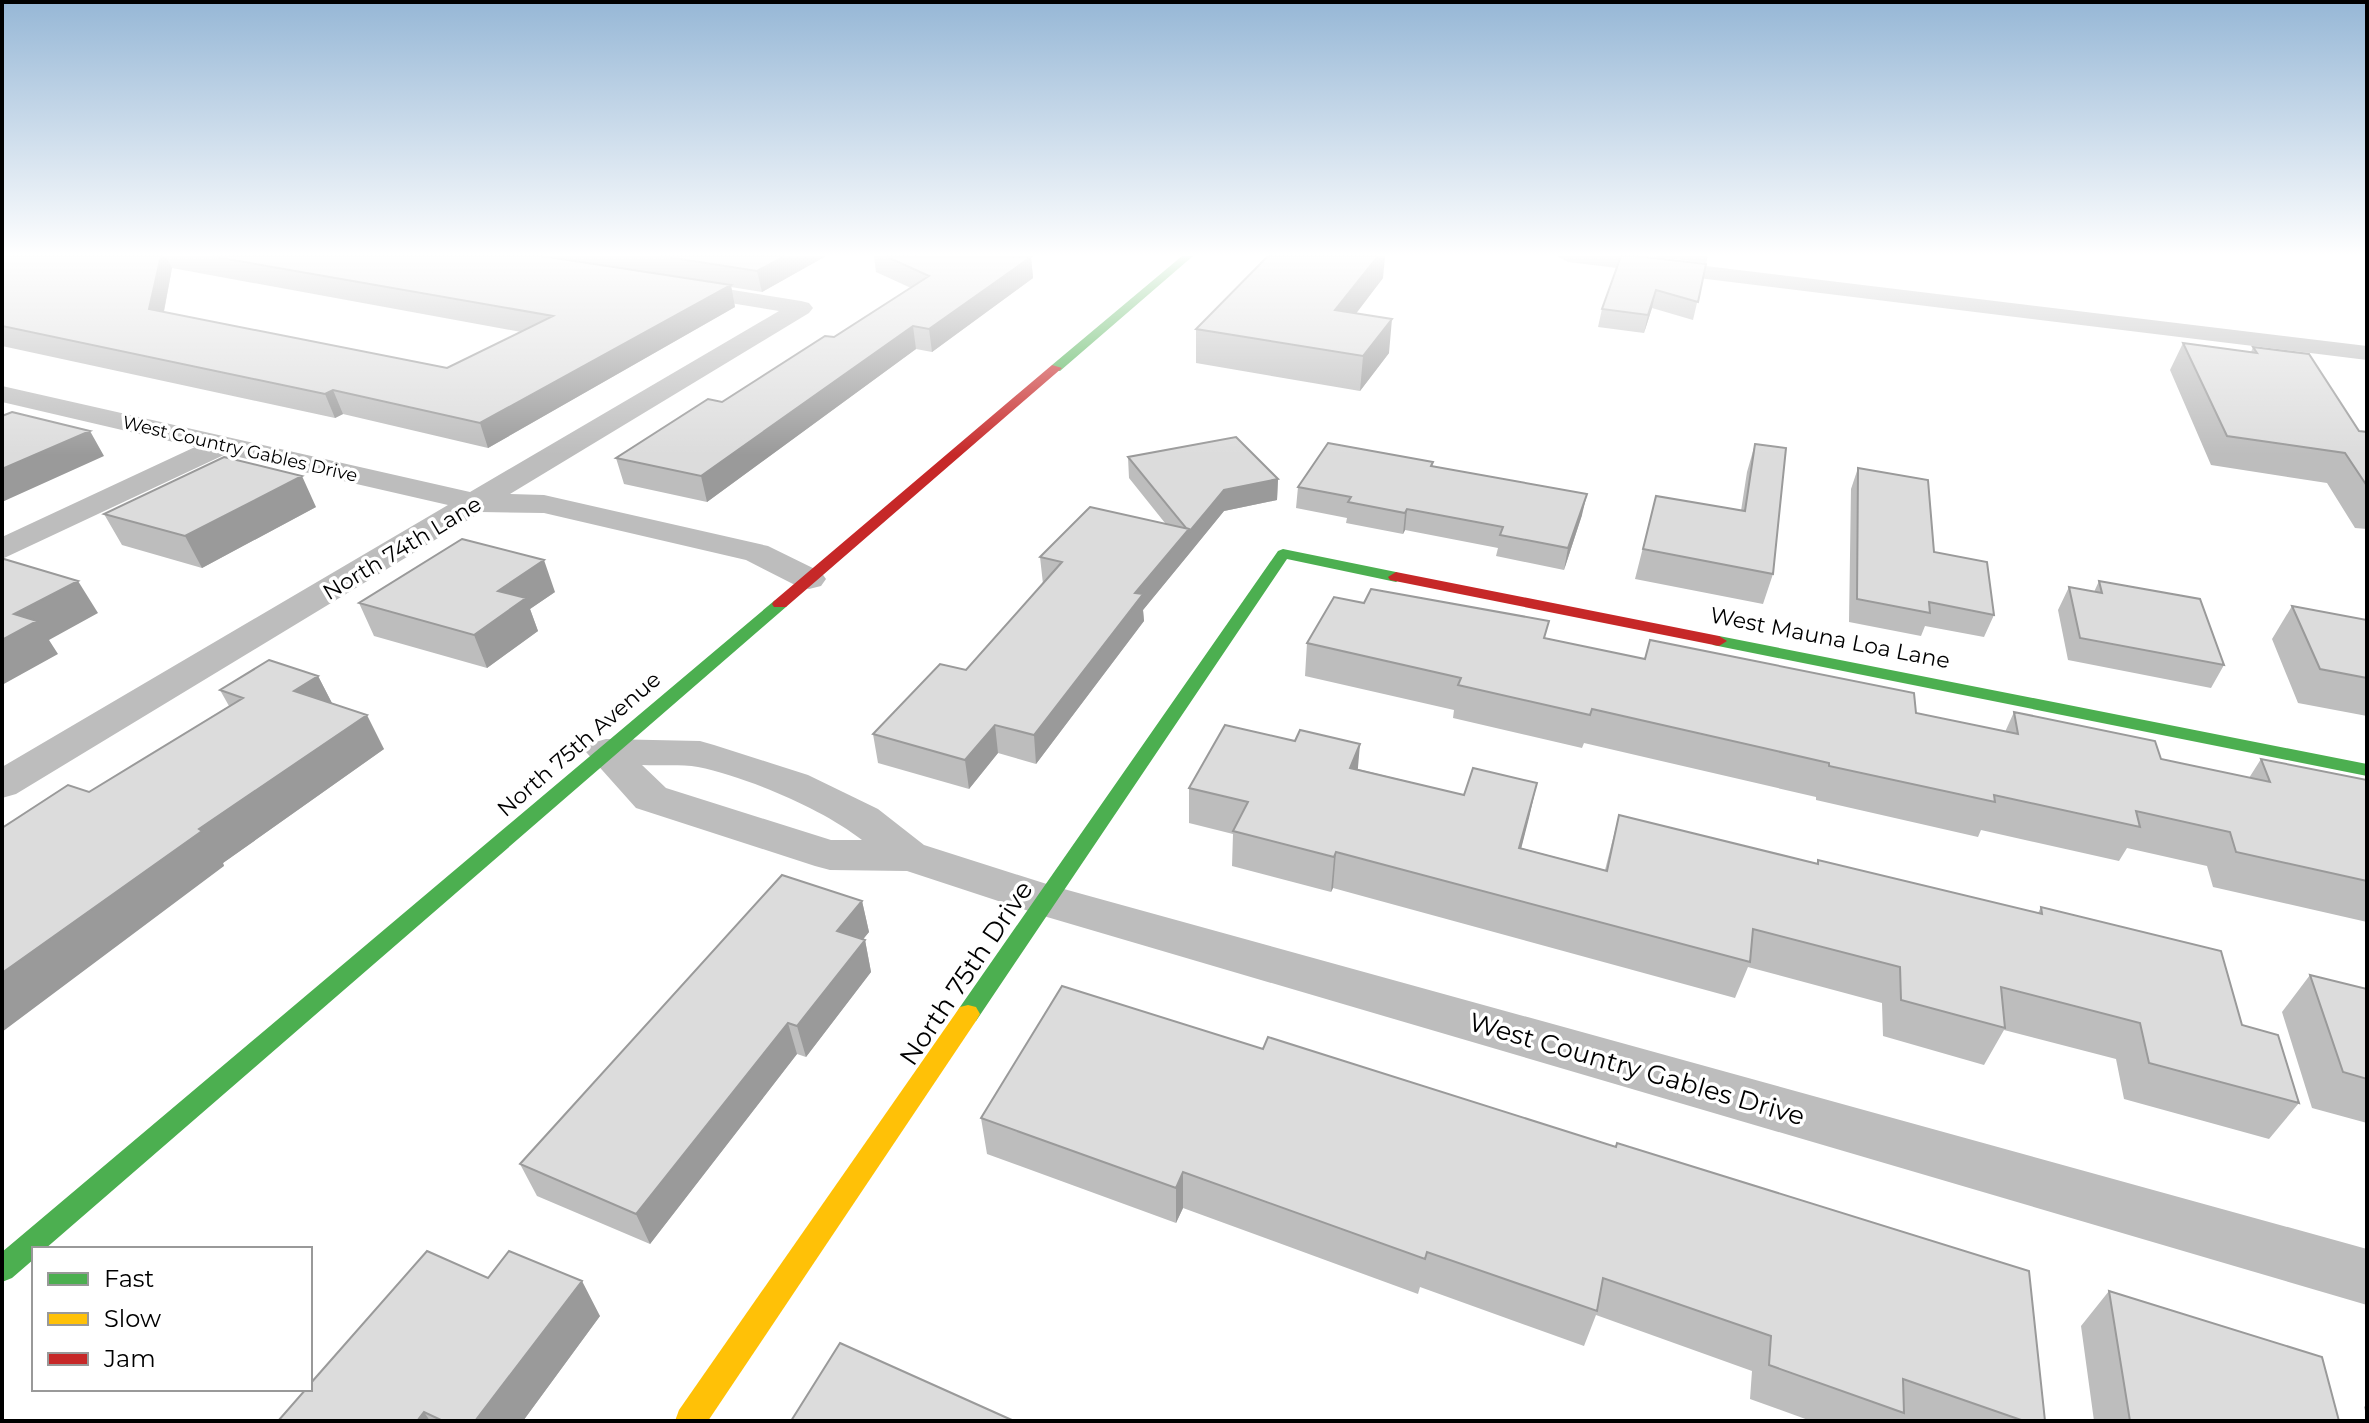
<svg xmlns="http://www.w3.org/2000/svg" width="2369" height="1423" viewBox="0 0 2369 1423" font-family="Montserrat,sans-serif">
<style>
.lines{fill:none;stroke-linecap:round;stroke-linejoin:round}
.street{fill:#bdbdbd;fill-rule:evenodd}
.fast{fill:#4caf50;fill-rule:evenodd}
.slow{fill:#ffc107;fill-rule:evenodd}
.jam{fill:#c62828;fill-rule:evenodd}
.wall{fill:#bdbdbd;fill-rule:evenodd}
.shaded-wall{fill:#9a9a9a}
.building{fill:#dcdcdc;stroke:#9a9a9a;stroke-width:2}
.labels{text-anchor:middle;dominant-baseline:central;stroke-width:7;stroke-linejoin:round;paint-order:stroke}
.far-street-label{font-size:18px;fill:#000;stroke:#fff}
.street-label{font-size:22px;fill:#000;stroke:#fff}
.near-street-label{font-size:26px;fill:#000;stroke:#fff}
</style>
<rect width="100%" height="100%" fill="#fff"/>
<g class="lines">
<path class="street" d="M 1557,256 L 1623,256 L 2367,346 L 2367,360 L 1568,262 Z
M 683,282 L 801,301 L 809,303 L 813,308 L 809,313 L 510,494 L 544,495 L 768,546 L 821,572 L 826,579 L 821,586 L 809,589 L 797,586 L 746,560 L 544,513 L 481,512 L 16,794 L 2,798 L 2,767 L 448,505 L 226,454 L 2,559 L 2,537 L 195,447 L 2,402 L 2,386 L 470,492 L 779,311 L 675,294 L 672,289 L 675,284 Z
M 606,739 L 700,741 L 714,745 L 808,775 L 878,809 L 924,845 L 1053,886 L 2367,1249 L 2367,1305 L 1047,917 L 907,871 L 830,870 L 815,866 L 636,808 L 586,752 L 592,743 ZM 642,765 C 660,766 681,764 698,767 C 747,777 823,809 862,840 L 831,840 L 666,788 Z"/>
<path class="fast" d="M 1182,256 L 1193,256 L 1060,371 L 1052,371 L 1052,365 Z
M 1283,549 L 1396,572 L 1404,577 L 1396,582 L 1287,559 L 976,1021 L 968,1023 L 960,1021 L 956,1014 L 960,1007 L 1278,551 Z
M 780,599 L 786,601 L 788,604 L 786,607 L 45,1249 L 34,1249 L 34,1259 L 12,1278 L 2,1282 L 2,1252 L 774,601 Z
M 1719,636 L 2367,764 L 2367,776 L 1713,645 L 1711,641 L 1713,637 Z"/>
<path class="slow" d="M 968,1005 L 976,1007 L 980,1014 L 976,1021 L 708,1421 L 675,1421 L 679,1410 L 960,1007 Z"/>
<path class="jam" d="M 1052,365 L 1062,368 L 786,607 L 774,607 L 772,604 L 774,601 Z
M 1396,572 L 1719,636 L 1727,641 L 1719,646 L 1390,580 L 1388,577 Z"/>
</g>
<path class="wall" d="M 2,256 L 826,256 L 762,292 L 731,287 L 735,307 L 488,448 L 343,414 L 335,418 L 2,346 ZM 172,268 L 521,332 L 447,368 L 164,312 Z
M 874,256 L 1030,256 L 1031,257 L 1033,278 L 932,352 L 916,349 L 707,502 L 624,484 L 616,458 L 722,402 L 834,337 L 911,288 L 876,272 Z
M 1649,256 L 1708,256 L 1706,263 Z
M 1706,264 L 1693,320 L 1652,308 L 1644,333 L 1598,327 L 1602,309 Z
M 1383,278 L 1356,313 L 1389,353 L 1360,391 L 1196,363 L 1196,329 Z
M 2183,343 L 2251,352 L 2253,347 L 2359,431 L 2367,432 L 2367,529 L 2355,528 L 2327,483 L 2211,465 L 2170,370 Z
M 1755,444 L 1773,574 L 1763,604 L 1635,579 L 1656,496 L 1741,511 L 1747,472 Z
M 1128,457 L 1278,479 L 1277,500 L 1224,511 L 1143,610 L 1144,621 L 1036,764 L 998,753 L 969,789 L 878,763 L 873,734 L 966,670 L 1043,584 L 1040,557 L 1165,523 L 1129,478 Z
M 1432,466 L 1582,515 L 1564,570 L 1496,556 L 1498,548 L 1405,530 L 1403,534 L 1346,523 L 1347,518 L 1296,508 L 1298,487 Z
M 1858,468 L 1934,552 L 1994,615 L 1984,637 L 1925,626 L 1921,636 L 1849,622 L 1851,489 Z
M 316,507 L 202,568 L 122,545 L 104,514 Z
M 2099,581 L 2224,665 L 2211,688 L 2068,660 L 2058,610 L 2069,587 L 2094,592 Z
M 555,592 L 530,609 L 538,631 L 487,668 L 374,636 L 359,603 Z
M 2292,606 L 2367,620 L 2367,716 L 2298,703 L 2272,639 Z
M 1546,638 L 1645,659 L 1650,640 L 1916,713 L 2005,732 L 2014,712 L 2161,759 L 2249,778 L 2261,759 L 2367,780 L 2367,922 L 2213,887 L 2207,866 L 2127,848 L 2119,861 L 1981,830 L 1978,837 L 1816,800 L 1816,797 L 1584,743 L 1582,748 L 1453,718 L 1454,710 L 1305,676 L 1307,643 Z
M 318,676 L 332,703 L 384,749 L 223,863 L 224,866 L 89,792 L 229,706 L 220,690 Z
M 1358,769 L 1464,795 L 1537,783 L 1521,848 L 1605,870 L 1619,815 L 1816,864 L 1818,860 L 2038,913 L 2041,907 L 2242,1025 L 2299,1103 L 2269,1139 L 2124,1099 L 2116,1059 L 2004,1030 L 1984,1065 L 1883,1036 L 1882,1003 L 1748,967 L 1735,998 L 1333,888 L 1331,892 L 1232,866 L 1233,834 L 1189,823 L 1189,788 Z
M 862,901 L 869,932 L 862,940 L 865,940 L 871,972 L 806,1057 L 797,1054 L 650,1244 L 537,1196 L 520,1164 Z
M 2310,975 L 2367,989 L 2367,1123 L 2312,1108 L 2282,1012 Z
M 1263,1049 L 1615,1147 L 1617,1143 L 2045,1421 L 1903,1421 L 1899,1420 L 1898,1421 L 1811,1421 L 1750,1399 L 1752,1371 L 1596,1315 L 1584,1346 L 1420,1287 L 1418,1294 L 1183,1208 L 1176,1223 L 987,1154 L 981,1118 Z
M 488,1278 L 600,1316 L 523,1421 L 278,1421 Z
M 2109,1291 L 2339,1421 L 2094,1421 L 2081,1326 Z
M 2367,1404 L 2367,1418 L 2364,1407 Z"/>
<path class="shaded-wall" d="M 161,256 L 166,256 L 172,268 L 160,331 L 149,309 Z
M 785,256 L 826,256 L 762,292 L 757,271 Z
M 1378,256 L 1385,256 L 1383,278 L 1333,344 L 1335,310 Z
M 1031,257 L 1033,278 L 932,352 L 929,329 Z
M 731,285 L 735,307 L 488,448 L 480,423 Z
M 1656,290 L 1652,308 L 1644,333 L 1648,315 Z
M 1392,319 L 1389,353 L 1360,391 L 1363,356 Z
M 913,326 L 916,349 L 707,502 L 701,476 Z
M 333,390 L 343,414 L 335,418 L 325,394 Z
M 90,431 L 104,456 L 2,502 L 2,469 Z
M 302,476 L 316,507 L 202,568 L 185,536 Z
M 1278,479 L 1277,500 L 1224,511 L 1189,554 L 1189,532 L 1224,490 Z
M 1587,494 L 1582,515 L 1564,570 L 1568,548 Z
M 1407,509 L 1405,530 L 1403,534 L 1405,513 Z
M 1189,529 L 1189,554 L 1143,610 L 1144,621 L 1036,764 L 1034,735 L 1135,593 Z
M 544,560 L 555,592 L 530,609 L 538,631 L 487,668 L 474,635 L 498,591 Z
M 78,581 L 98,613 L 49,640 L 58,654 L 2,685 L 2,640 L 14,614 Z
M 318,676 L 335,709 L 294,691 Z
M 367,715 L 384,749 L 223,863 L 224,866 L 2,1032 L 2,973 L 199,829 Z
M 995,725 L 998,753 L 969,789 L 965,760 Z
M 1360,744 L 1357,779 L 1350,768 Z
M 1537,783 L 1529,818 L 1512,884 L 1519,848 Z
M 1336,852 L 1333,888 L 1331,892 L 1334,857 Z
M 862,901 L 869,932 L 844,963 L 837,931 Z
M 865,940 L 871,972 L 806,1057 L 797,1026 Z
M 788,1023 L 797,1054 L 650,1244 L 636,1214 Z
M 1183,1172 L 1183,1208 L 1176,1223 L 1176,1188 Z
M 582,1281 L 600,1316 L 523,1421 L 475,1421 Z
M 424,1412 L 430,1421 L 417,1421 Z"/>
<path class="building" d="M 2,256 L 161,256 L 149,309 L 447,368 L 553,316 L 210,256 L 542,256 L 731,285 L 480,423 L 333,390 L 325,394 L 2,326 Z
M 661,256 L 785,256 L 757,271 Z
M 885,256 L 1031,257 L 929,329 L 913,326 L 701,476 L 616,458 L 708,399 L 722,402 L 825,336 L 834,337 L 929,276 Z
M 1268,256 L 1378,256 L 1335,310 L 1392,319 L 1363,356 L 1196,329 Z
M 1621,256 L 1636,256 L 1706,264 L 1698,302 L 1656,290 L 1648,315 L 1602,309 Z
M 2183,343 L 2257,353 L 2253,347 L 2309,354 L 2359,431 L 2367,432 L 2367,486 L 2345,453 L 2227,436 Z
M 12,412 L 90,431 L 2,469 L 2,416 Z
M 1236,437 L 1278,479 L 1224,490 L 1189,532 L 1189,529 L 1186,528 L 1128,457 Z
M 1328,443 L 1433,462 L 1431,466 L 1587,494 L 1568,548 L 1500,535 L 1503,527 L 1407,509 L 1405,513 L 1348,502 L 1351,497 L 1298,487 Z
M 1755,444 L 1786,448 L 1773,574 L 1643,549 L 1656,496 L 1745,511 Z
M 224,457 L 302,476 L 185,536 L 104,514 Z
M 1858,468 L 1928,480 L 1934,552 L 1987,562 L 1994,615 L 1929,602 L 1930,613 L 1857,599 Z
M 1090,507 L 1189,529 L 1135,593 L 1143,594 L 1034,735 L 995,725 L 965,760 L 873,734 L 940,664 L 966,670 L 1062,562 L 1040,557 Z
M 462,539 L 544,560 L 498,591 L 526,598 L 474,635 L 359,603 Z
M 4,559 L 78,581 L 14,614 L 37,621 L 2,640 L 2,560 Z
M 2099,581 L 2200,599 L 2224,665 L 2080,638 L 2069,587 L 2102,593 Z
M 1371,589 L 1549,621 L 1544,638 L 1645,659 L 1650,640 L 1914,693 L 1916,713 L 2018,734 L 2014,712 L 2155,741 L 2161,759 L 2270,782 L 2261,759 L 2367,780 L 2367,881 L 2236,852 L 2230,832 L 2136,811 L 2140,827 L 1994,795 L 1995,802 L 1829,766 L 1829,763 L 1592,709 L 1590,715 L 1458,685 L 1461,678 L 1307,643 L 1334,597 L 1364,603 Z
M 2292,606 L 2367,620 L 2367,678 L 2320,669 Z
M 269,660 L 318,676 L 294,691 L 367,715 L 199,829 L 202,831 L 2,973 L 2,828 L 68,785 L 89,792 L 243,698 L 220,690 Z
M 1225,725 L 1295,741 L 1300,730 L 1360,744 L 1350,768 L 1464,795 L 1473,768 L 1537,783 L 1519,848 L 1607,871 L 1619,815 L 1818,864 L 1818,860 L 2042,914 L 2041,907 L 2221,951 L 2242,1025 L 2278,1035 L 2299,1103 L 2149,1063 L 2140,1023 L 2001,987 L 2005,1028 L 1901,1000 L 1900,967 L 1753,929 L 1750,962 L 1336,852 L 1334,857 L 1233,831 L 1248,802 L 1189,788 Z
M 782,875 L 862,901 L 837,931 L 865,940 L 797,1026 L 788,1023 L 636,1214 L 520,1164 Z
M 2310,975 L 2367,989 L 2367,1079 L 2343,1072 Z
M 1062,986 L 1263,1049 L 1268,1037 L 1616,1147 L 1617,1143 L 2029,1271 L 2045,1421 L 2024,1421 L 1903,1379 L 1904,1413 L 1769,1365 L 1771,1336 L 1603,1278 L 1597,1311 L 1427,1252 L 1425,1259 L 1183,1172 L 1176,1188 L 981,1118 Z
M 427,1251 L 488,1278 L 509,1251 L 582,1281 L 475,1421 L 443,1421 L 424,1412 L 417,1421 L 278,1421 L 306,1389 L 310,1389 L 310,1384 Z
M 2109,1291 L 2322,1357 L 2339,1421 L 2130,1421 Z
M 840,1343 L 1014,1421 L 791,1421 Z"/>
<linearGradient id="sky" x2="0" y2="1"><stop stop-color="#96b7d6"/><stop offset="0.56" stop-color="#fff"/><stop offset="1" stop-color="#fff" stop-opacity="0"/></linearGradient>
<rect width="2369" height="455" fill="url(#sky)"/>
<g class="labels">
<g class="far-street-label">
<text transform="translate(240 449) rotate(13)">West Country Gables Drive</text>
</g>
<g class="street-label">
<text transform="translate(402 548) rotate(-31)">North 74th Lane</text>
<text transform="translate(1830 638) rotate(11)">West Mauna Loa Lane</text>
<text transform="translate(579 744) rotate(-41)">North 75th Avenue</text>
</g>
<g class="near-street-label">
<text transform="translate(966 973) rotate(-56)">North 75th Drive</text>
<text transform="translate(1637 1069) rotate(16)">West Country Gables Drive</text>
</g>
</g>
<rect width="2369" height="1423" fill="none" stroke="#000000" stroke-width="8"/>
<rect x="32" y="1247" width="280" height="144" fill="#ffffff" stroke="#999999" stroke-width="2"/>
<rect x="48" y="1273" width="40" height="12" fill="#4caf50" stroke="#999999" stroke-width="2"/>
<text x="104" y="1287" font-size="24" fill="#000000">Fast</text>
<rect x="48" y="1313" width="40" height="12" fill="#ffc107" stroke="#999999" stroke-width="2"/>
<text x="104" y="1327" font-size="24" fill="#000000">Slow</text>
<rect x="48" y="1353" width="40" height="12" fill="#c62828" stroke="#999999" stroke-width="2"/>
<text x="104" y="1367" font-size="24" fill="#000000">Jam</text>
</svg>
